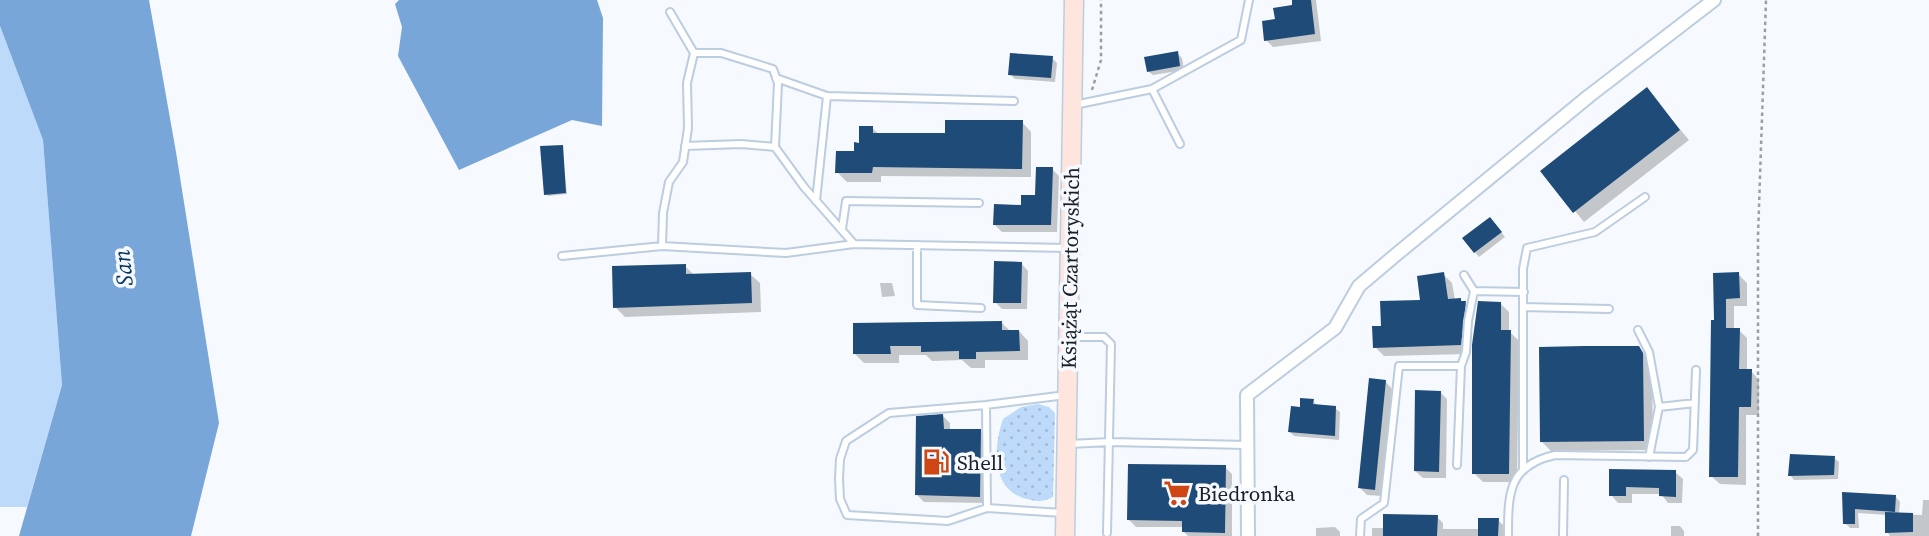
<svg xmlns="http://www.w3.org/2000/svg" width="1929" height="536" viewBox="0 0 1929 536" font-family="'Source Serif 4',serif">
<style>
.grass{fill:url(#grass-dots)}
.garden{fill:#bedafb}
.water{fill:#78a6d9}
.shadow{fill:#0003}
.building{fill:#1f4b78}
.lines{fill:none;stroke-linecap:round;stroke-linejoin:round}
.service-casing{stroke:#bccde0;stroke-width:10}
.minor-casing{stroke:#bccde0;stroke-width:16}
.secondary-casing{stroke:#bccde0;stroke-width:21}
.path{stroke:#9b9fa4;stroke-width:2.5;stroke-dasharray:3.5 3.5;stroke-linecap:butt}
.service{stroke:#fff;stroke-width:6}
.minor{stroke:#fff;stroke-width:12}
.secondary{stroke:#fee5de;stroke-width:18}
.labels{text-anchor:middle;dominant-baseline:central;stroke-width:7;stroke-linejoin:round;paint-order:stroke}
.street-label{font-size:21px;fill:#1a2027;stroke:#f6f9fd}
.poi-label{font-size:21px;fill:#1a2027;stroke:#f6f9fd;text-anchor:start}
.water-label{font-size:23px;font-style:italic;fill:#043766;stroke:#f6f9fd}
</style>
<defs>
<pattern id="grass-dots" width="8" height="8" patternUnits="userSpaceOnUse" patternTransform="scale(1.75)"><rect width="8" height="8" fill="#bedafb"/><path d="M2 2h.1M6 6h.1" fill="none" stroke="#a3bbd7" stroke-width="1.8" stroke-linecap="round"/></pattern>
</defs>
<rect width="100%" height="100%" fill="#f6f9fd"/>
<path class="grass" d="M 1038,404 L 1049,407 L 1055,413 L 1053,497 C 1043,502 1038,502 1027,499 C 991,490 993,448 1003,419 L 1021,407 Z"/>
<path class="garden" d="M 0,26 L 43,140 L 62,385 L 27,507 L 0,507 Z"/>
<path class="water" d="M 0,0 L 149,0 L 176,152 L 219,423 L 191,536 L 19,536 L 62,385 L 43,140 L 0,26 Z
M 399,0 L 597,0 L 603,18 L 602,126 L 572,120 L 459,170 L 398,56 L 402,27 L 395,4 Z"/>
<path class="shadow" d="M 1293,0 L 1316,0 L 1321,41 L 1273,47 L 1266,40 L 1277,21 L 1294,7 Z
M 1177,53 L 1182,58 L 1184,70 L 1153,75 L 1148,71 Z
M 1052,58 L 1057,63 L 1055,82 L 1015,79 L 1010,74 Z
M 1647,90 L 1689,140 L 1584,222 L 1543,171 Z
M 1022,122 L 1031,132 L 1031,177 L 881,176 L 881,182 L 847,182 L 837,172 L 856,153 L 872,128 L 879,134 L 947,135 Z
M 562,146 L 567,194 L 548,196 L 546,194 Z
M 1052,169 L 1059,176 L 1057,232 L 1002,232 L 995,225 L 1037,197 Z
M 1495,224 L 1505,237 L 1479,257 L 1475,252 Z
M 1021,263 L 1028,271 L 1027,309 L 1002,309 L 995,302 Z
M 685,266 L 695,276 L 750,274 L 760,283 L 761,312 L 625,317 L 615,307 Z
M 1443,274 L 1452,283 L 1455,300 L 1465,303 L 1474,312 L 1469,354 L 1384,356 L 1375,347 L 1383,328 L 1422,301 Z
M 1738,274 L 1747,283 L 1747,306 L 1734,306 L 1734,330 L 1739,330 L 1747,338 L 1747,371 L 1751,371 L 1759,380 L 1759,415 L 1746,415 L 1746,485 L 1720,484 L 1711,476 L 1716,322 L 1715,275 Z
M 880,283 L 892,283 L 895,296 L 882,297 Z
M 1500,303 L 1509,312 L 1509,331 L 1519,341 L 1517,482 L 1483,482 L 1474,473 Z
M 1002,323 L 1010,331 L 1019,331 L 1028,341 L 1028,360 L 985,360 L 985,368 L 971,368 L 962,360 L 932,361 L 926,355 L 899,355 L 899,363 L 864,363 L 855,354 L 855,325 Z
M 1639,347 L 1652,364 L 1653,450 L 1551,451 L 1542,442 Z
M 1385,381 L 1392,389 L 1382,496 L 1367,495 L 1360,488 Z
M 1440,392 L 1447,399 L 1446,478 L 1423,478 L 1415,471 Z
M 1313,401 L 1318,406 L 1335,408 L 1340,412 L 1339,440 L 1294,436 L 1290,432 L 1301,409 Z
M 943,416 L 950,423 L 950,431 L 980,431 L 987,438 L 986,503 L 924,502 L 917,495 Z
M 1834,458 L 1839,462 L 1838,479 L 1794,480 L 1790,475 Z
M 1225,467 L 1232,474 L 1232,536 L 1188,536 L 1184,532 L 1184,527 L 1136,527 L 1129,520 Z
M 1611,471 L 1675,472 L 1683,479 L 1682,503 L 1668,503 L 1661,494 L 1632,494 L 1632,503 L 1618,503 L 1611,495 Z
M 1844,494 L 1896,497 L 1900,502 L 1899,514 L 1922,515 L 1923,500 L 1929,500 L 1929,536 L 1890,536 L 1887,532 L 1887,515 L 1858,513 L 1859,528 L 1850,528 L 1845,523 Z
M 1437,517 L 1443,523 L 1443,529 L 1480,529 L 1498,520 L 1504,526 L 1504,536 L 1372,536 L 1372,528 L 1385,528 Z
M 1671,526 L 1680,526 L 1684,531 L 1684,536 L 1671,536 Z
M 1335,527 L 1340,532 L 1340,536 L 1316,536 L 1316,528 Z"/>
<path class="building" d="M 1292,0 L 1311,0 L 1315,34 L 1264,41 L 1262,21 L 1275,19 L 1273,8 L 1292,5 Z
M 1178,51 L 1180,66 L 1147,72 L 1144,57 Z
M 1010,53 L 1053,56 L 1051,78 L 1008,75 Z
M 1647,87 L 1680,130 L 1573,213 L 1540,171 Z
M 945,120 L 1023,120 L 1022,169 L 873,167 L 872,173 L 835,173 L 836,151 L 854,151 L 854,142 L 859,143 L 859,126 L 873,126 L 873,133 L 945,133 Z
M 563,145 L 566,193 L 544,195 L 540,146 Z
M 1036,167 L 1053,167 L 1051,225 L 993,225 L 994,204 L 1021,205 L 1021,195 L 1035,195 Z
M 1490,217 L 1502,232 L 1474,253 L 1462,238 Z
M 994,261 L 1022,262 L 1021,303 L 993,303 Z
M 686,264 L 686,274 L 751,272 L 752,303 L 613,308 L 612,266 Z
M 1444,272 L 1448,299 L 1461,298 L 1461,301 L 1466,301 L 1461,345 L 1373,348 L 1372,326 L 1381,326 L 1380,301 L 1420,300 L 1417,276 Z
M 1739,272 L 1740,298 L 1726,299 L 1726,328 L 1740,328 L 1739,369 L 1752,369 L 1751,407 L 1739,407 L 1738,477 L 1709,477 L 1711,320 L 1714,320 L 1713,273 Z
M 1478,301 L 1501,302 L 1501,330 L 1511,330 L 1509,474 L 1472,474 L 1472,345 Z
M 1002,321 L 1002,330 L 1019,330 L 1020,351 L 976,352 L 976,359 L 959,359 L 959,351 L 921,352 L 921,346 L 890,346 L 891,354 L 853,354 L 853,323 Z
M 1584,346 L 1639,346 L 1643,353 L 1644,441 L 1540,442 L 1539,347 Z
M 1369,378 L 1386,380 L 1375,490 L 1358,488 Z
M 1415,390 L 1441,391 L 1439,472 L 1414,471 Z
M 1300,398 L 1314,399 L 1313,404 L 1336,406 L 1335,436 L 1288,432 L 1291,406 L 1300,407 Z
M 943,414 L 944,429 L 981,429 L 980,497 L 915,495 L 916,416 Z
M 1790,454 L 1835,456 L 1834,475 L 1788,476 Z
M 1128,464 L 1226,465 L 1225,533 L 1182,532 L 1182,521 L 1127,520 Z
M 1609,469 L 1676,470 L 1676,497 L 1659,496 L 1659,488 L 1626,487 L 1626,496 L 1609,496 Z
M 1842,492 L 1896,495 L 1895,512 L 1855,509 L 1855,524 L 1843,524 Z
M 1885,512 L 1913,513 L 1913,532 L 1885,533 Z
M 1383,514 L 1438,515 L 1437,536 L 1383,536 Z
M 1478,518 L 1499,518 L 1498,536 L 1478,536 Z"/>
<g class="lines">
<g class="service-casing">
<path id="service" d="M 670,12 L 694,53
M 776,78 L 827,96 L 1014,101
M 1152,89 L 1180,144
M 1074,105 L 1152,89 L 1241,40 L 1249,0
M 685,146 L 741,144 L 775,147
M 816,201 L 827,96
M 842,229 L 846,201 L 979,203
M 854,244 L 786,253 L 662,246 L 663,213 L 669,182 L 683,162 L 688,128 L 687,83 L 694,53 L 721,53 L 773,69 L 778,83 L 775,147 L 804,187 L 854,244 L 1068,248
M 917,245 L 917,305 L 981,308
M 562,256 L 662,246
M 1464,275 L 1474,291 L 1524,292
M 1524,307 L 1609,309
M 1638,330 L 1649,352 L 1659,407
M 1071,337 L 1104,337 L 1111,344 L 1107,533
M 1461,366 L 1466,352 L 1468,321 L 1474,291
M 986,405 L 987,508
M 1069,444 L 1110,442 L 1247,445
M 1649,457 L 1659,407 L 1695,403
M 1523,469 L 1523,269 L 1527,248 L 1595,232 L 1645,197
M 1063,513 L 987,508 L 948,521 L 847,515 L 840,499 L 839,479 L 840,459 L 846,441 L 889,413 L 986,405 L 1066,395
M 1360,536 L 1361,519 L 1384,503 L 1399,366 L 1461,366 L 1457,465
M 1508,536 C 1508,494 1508,465 1555,455 L 1686,457 L 1693,450 L 1696,370
M 1563,536 L 1564,480"/>
</g>
<g class="minor-casing">
<path id="minor" d="M 1248,536 L 1247,395 L 1335,328 L 1359,286 L 1398,253 L 1589,96 L 1714,0"/>
</g>
<g class="secondary-casing">
<path id="secondary" d="M 1065,536 L 1074,0"/>
</g>
<path class="path" d="M 1092,90 L 1101,60 L 1101,0
M 1758,536 L 1758,236 L 1766,0"/>
<use href="#service" class="service"/>
<use href="#minor" class="minor"/>
<use href="#secondary" class="secondary"/>
</g>
<defs>
<g id="fuel-bare" transform="scale(2.1)"><path d="M-5.5-6h7V0h2V4h1.3V-2.5L3-4.5l.8-.8L6-3V5H2.5V1h-1V6h-7ZM-4.2-4.7v3.2H.2V-4.7Z" fill="#cd4613" stroke="#f6f9fd" stroke-width="2.5" paint-order="stroke"/></g>
<g id="supermarket-bare" transform="scale(2.1)"><path d="M-6-5.5h2.5l.6 2H6L4.5 2H-2.5L-4.4-4H-6ZM-1.5 3.2a1.3 1.3 0 1 0 .1 0ZM3 3.2a1.3 1.3 0 1 0 .1 0Z" fill="#cd4613" stroke="#f6f9fd" stroke-width="2.5" paint-order="stroke"/></g>
</defs>
<g fill-rule="evenodd">
<use href="#fuel-bare" x="936" y="462"/>
<use href="#supermarket-bare" x="1177" y="493"/>
</g>
<g class="labels">
<g class="street-label">
<text transform="translate(1070 268) rotate(-89)">Książąt Czartoryskich</text>
</g>
<g class="poi-label">
<text x="957" y="462">Shell</text>
<text x="1198" y="493">Biedronka</text>
</g>
<g class="water-label">
<text transform="translate(123 268) rotate(-96)">San</text>
</g>
</g>
</svg>
